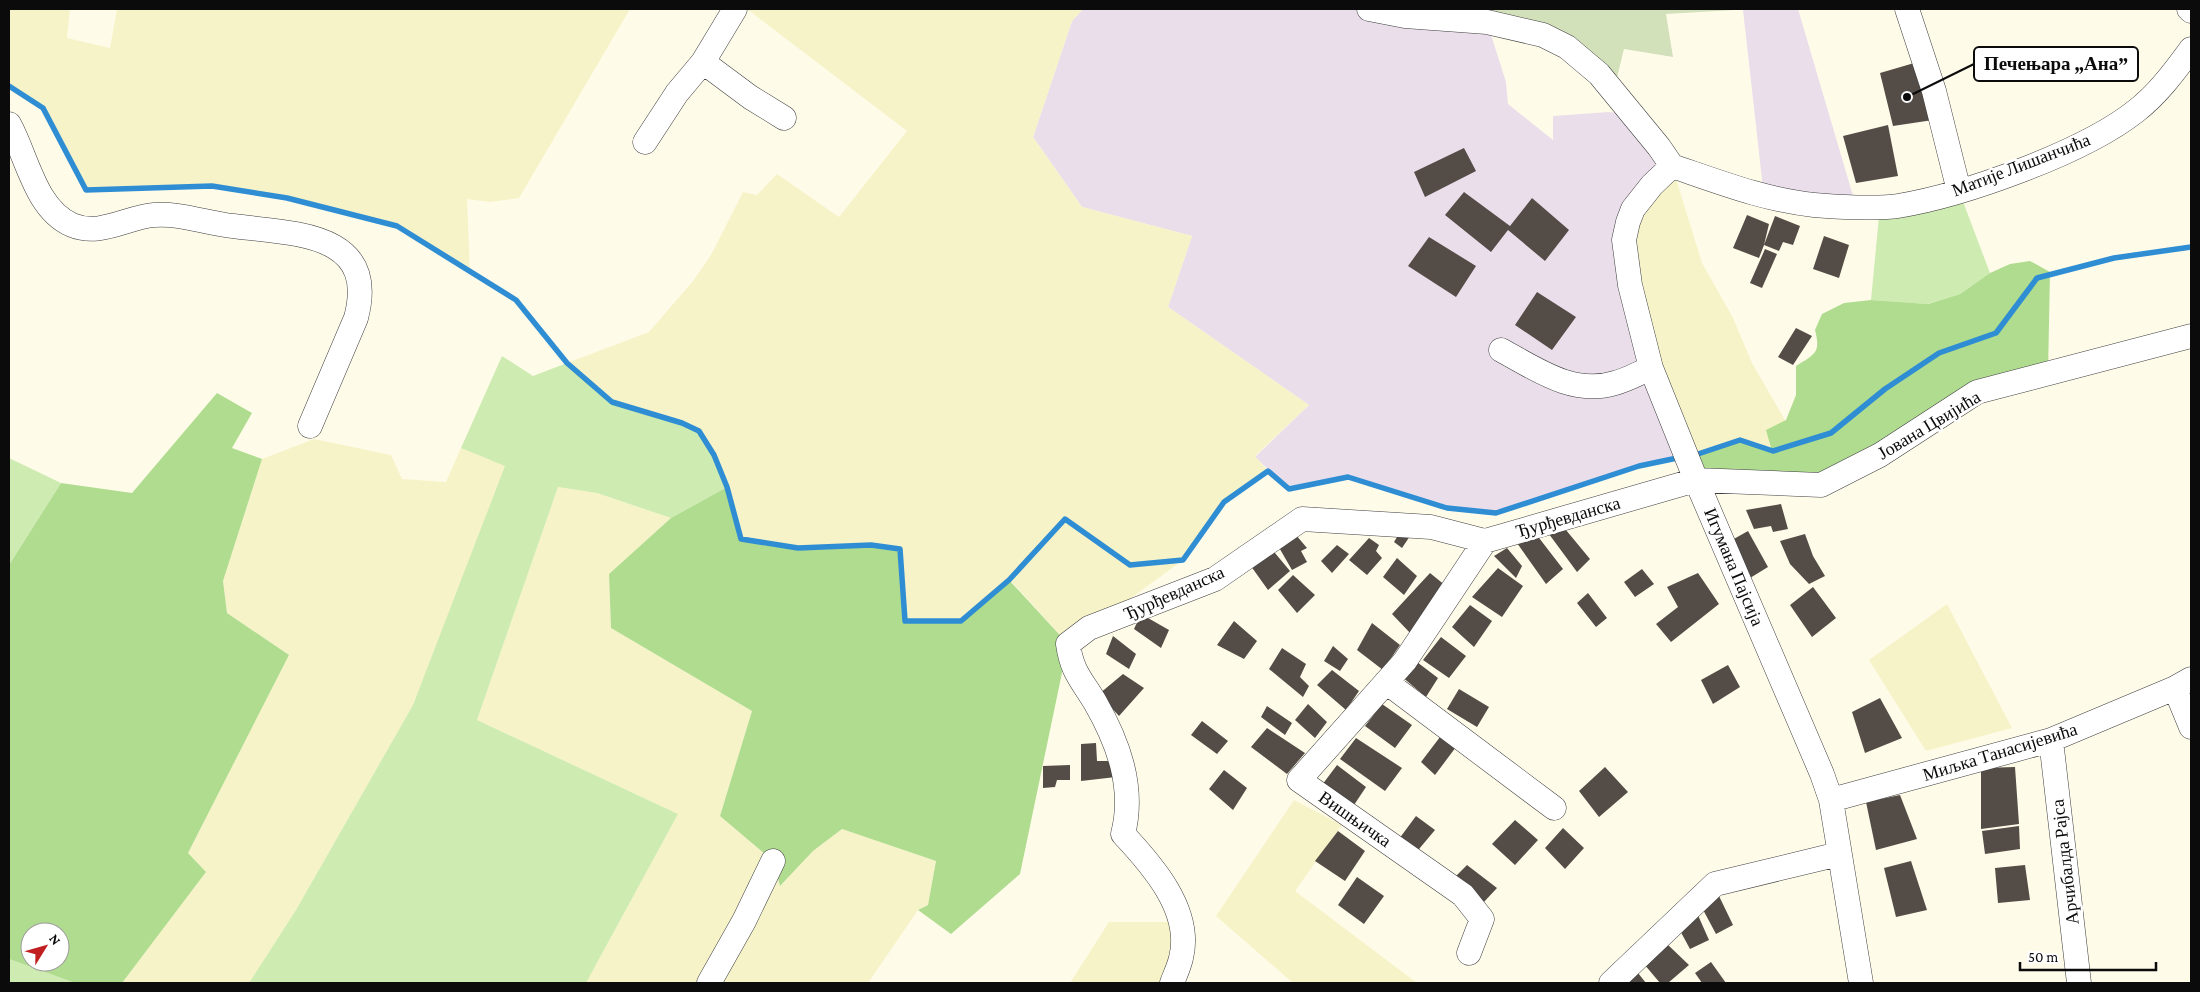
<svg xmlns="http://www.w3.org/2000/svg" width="2200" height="992" viewBox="0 0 2200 992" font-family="'Crimson Pro',serif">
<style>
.industrial{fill:#eadeeb}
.farmland{fill:#f6f3c9}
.green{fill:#ceebb2}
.forest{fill:#b0dc90;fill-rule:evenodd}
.cemetery{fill:#d3e1bb}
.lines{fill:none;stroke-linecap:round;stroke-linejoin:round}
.stream{stroke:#2f8ed3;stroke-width:5.5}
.building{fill:#544d47}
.minor-casing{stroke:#3e3e3e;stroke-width:25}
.minor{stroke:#fff;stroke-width:24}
.labels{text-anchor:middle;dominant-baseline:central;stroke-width:5;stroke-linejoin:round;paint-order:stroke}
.street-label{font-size:18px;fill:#0b0b0b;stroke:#fff}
.leader{fill:none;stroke:#0b0b0b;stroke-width:2}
.callout-dot{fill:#0b0b0b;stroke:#fff;stroke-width:2}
.callout{fill:#fff;stroke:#0b0b0b;stroke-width:2}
.callout-label{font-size:19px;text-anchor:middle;font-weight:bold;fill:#0b0b0b}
</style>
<rect width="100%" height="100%" fill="#fffbe9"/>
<path class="industrial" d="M 1083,9 L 1369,9 L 1487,22 L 1506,82 L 1508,104 L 1553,140 L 1553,116 L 1609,112 L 1633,115 L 1672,166 L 1688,456 L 1639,466 L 1496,513 L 1447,508 L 1348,477 L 1289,489 L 1255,457 L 1309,405 L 1168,307 L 1192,236 L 1082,207 L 1033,137 L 1072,21 Z
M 1752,9 L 1798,9 L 1856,206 L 1764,197 L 1743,10 Z"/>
<path class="farmland" d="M 9,9 L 70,9 L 67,38 L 110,48 L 117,9 L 630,9 L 519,198 L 490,202 L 467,199 L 470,272 L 397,226 L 287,198 L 212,186 L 86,190 L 43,108 L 9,86 Z
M 747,9 L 1083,9 L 1072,21 L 1033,137 L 1082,207 L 1192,236 L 1168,307 L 1309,405 L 1255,456 L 1268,471 L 1224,502 L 1183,560 L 1068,644 L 1010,580 L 961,621 L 905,621 L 871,545 L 798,548 L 741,539 L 727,487 L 682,423 L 612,402 L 567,363 L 649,332 L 693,281 L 711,255 L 743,192 L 757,195 L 777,174 L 839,217 L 907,131 Z
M 1672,166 L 1702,263 L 1733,318 L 1752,363 L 1785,420 L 1773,451 L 1688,456 L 1651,368 L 1628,222 Z
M 314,439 L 391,455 L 402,479 L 446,482 L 461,448 L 506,466 L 413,705 L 296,910 L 249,983 L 122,983 L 206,872 L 188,853 L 289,655 L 227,613 L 223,581 L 262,459 Z
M 558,487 L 597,493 L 671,518 L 609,574 L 611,628 L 752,711 L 720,816 L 773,861 L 780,886 L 813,851 L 842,829 L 936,861 L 928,905 L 918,910 L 868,983 L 586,983 L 678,814 L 477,720 Z
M 1947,604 L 2012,728 L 1926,751 L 1869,660 Z
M 1294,800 L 1342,825 L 1295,891 L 1417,983 L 1293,983 L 1216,916 Z
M 1109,922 L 1182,922 L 1172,983 L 1070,983 Z"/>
<path class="green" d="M 1959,191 L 1990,273 L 1960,294 L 1927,304 L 1871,300 L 1880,206 Z
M 502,356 L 533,376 L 567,363 L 612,402 L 682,423 L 699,431 L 714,455 L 727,487 L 671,518 L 597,493 L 558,487 L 477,720 L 678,814 L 586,983 L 249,983 L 296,910 L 413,705 L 505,466 L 461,448 Z
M 9,458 L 61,483 L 9,565 Z
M 9,959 L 75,983 L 9,983 Z"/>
<path class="forest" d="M 2030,261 L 2050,272 L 2048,374 L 1977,392 L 1821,485 L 1696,480 L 1688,456 L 1700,454 L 1740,440 L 1772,451 L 1766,430 L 1786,420 L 1796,395 L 1796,366 C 1815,354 1821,353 1815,330 L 1822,314 L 1844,303 L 1871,300 L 1928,304 L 1960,294 L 1990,273 L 2010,264 Z
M 217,393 L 252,413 L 232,448 L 262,459 L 223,581 L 227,613 L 289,655 L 188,853 L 206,872 L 122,983 L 75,983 L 9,959 L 9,565 L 61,483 L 132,493 ZM 30,932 L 60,932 L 60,962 L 30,962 Z
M 727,487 L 741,539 L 798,548 L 871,545 L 900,549 L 905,621 L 961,621 L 1009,580 L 1068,644 L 1020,874 L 951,934 L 918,910 L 928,905 L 936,861 L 842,829 L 813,851 L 780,886 L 773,861 L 720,816 L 752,711 L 611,628 L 609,574 L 671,518 Z"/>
<path class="cemetery" d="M 1466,9 L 1752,9 L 1666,14 L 1673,57 L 1624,49 L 1614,90 L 1600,74 Z"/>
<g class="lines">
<path class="stream" d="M 9,86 L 43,108 L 86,190 L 212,186 L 287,198 L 397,226 L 516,300 L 567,363 L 612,402 L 682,423 L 699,431 L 714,455 L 727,487 L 741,539 L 798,548 L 871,545 L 900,549 L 905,621 L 961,621 L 1009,580 L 1065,519 L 1130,565 L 1183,560 L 1224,502 L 1268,471 L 1289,489 L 1348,477 L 1447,508 L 1496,513 L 1639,466 L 1682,457
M 1692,456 L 1740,440 L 1773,451 L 1831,433 L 1885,389 L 1939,353 L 1996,333 L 2037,278 L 2114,258 L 2191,247"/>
</g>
<path class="building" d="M 1921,61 L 1933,120 L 1893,126 L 1880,73 Z
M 1888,125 L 1898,176 L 1856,183 L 1843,136 Z
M 1464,148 L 1476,171 L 1425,197 L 1414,172 Z
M 1464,192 L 1510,226 L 1532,198 L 1569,230 L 1545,261 L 1508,230 L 1491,252 L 1445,215 Z
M 1747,215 L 1769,224 L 1764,245 L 1775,216 L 1800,226 L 1793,245 L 1783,242 L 1779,251 L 1764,245 L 1759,258 L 1733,248 Z
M 1824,236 L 1849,245 L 1839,278 L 1813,269 Z
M 1429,237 L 1476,266 L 1456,297 L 1408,266 Z
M 1765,249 L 1777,254 L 1762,288 L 1750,283 Z
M 1537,292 L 1576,317 L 1552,350 L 1515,325 Z
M 1796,328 L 1812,336 L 1793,365 L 1778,357 Z
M 1781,504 L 1788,529 L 1773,532 L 1771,526 L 1754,529 L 1746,510 Z
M 1561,524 L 1590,559 L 1577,572 L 1546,530 Z
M 1403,527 L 1412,533 L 1402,548 L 1394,542 Z
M 1748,531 L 1768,567 L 1750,578 L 1732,540 Z
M 1536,534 L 1563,569 L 1546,584 L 1517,543 Z
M 1805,534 L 1813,556 L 1825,576 L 1809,584 L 1790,564 L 1780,541 Z
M 1296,535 L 1307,548 L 1301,551 L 1307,562 L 1292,570 L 1277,544 Z
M 1369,538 L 1379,545 L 1376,551 L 1382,558 L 1367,575 L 1349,560 Z
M 1337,545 L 1349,554 L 1332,573 L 1321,561 Z
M 1270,547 L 1290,571 L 1268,590 L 1248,562 Z
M 1507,548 L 1522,566 L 1516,578 L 1494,556 Z
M 1397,558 L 1417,576 L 1404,595 L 1383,577 Z
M 1498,568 L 1523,586 L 1502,617 L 1472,597 Z
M 1642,569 L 1654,584 L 1635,597 L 1624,582 Z
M 1430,573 L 1446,586 L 1412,635 L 1392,614 Z
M 1698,573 L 1719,604 L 1671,642 L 1656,624 L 1678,607 L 1667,587 Z
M 1293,575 L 1315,595 L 1297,613 L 1278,590 Z
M 1813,587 L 1836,618 L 1812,637 L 1790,605 Z
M 1588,593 L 1607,618 L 1596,627 L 1577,603 Z
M 1470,605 L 1492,621 L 1474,647 L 1452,627 Z
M 1141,614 L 1169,630 L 1161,648 L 1134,629 Z
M 1234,621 L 1257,641 L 1244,659 L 1217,645 Z
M 1372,623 L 1400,645 L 1383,670 L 1357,650 Z
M 1113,636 L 1136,654 L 1129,669 L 1106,654 Z
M 1441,637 L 1466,656 L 1449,678 L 1423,660 Z
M 1333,646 L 1348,659 L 1340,671 L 1324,661 Z
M 1282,648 L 1306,664 L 1300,677 L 1309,686 L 1303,697 L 1269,669 Z
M 1413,659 L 1438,678 L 1426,697 L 1401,676 Z
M 1728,665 L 1740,687 L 1713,704 L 1701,680 Z
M 1332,670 L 1359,691 L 1346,710 L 1317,685 Z
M 1123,674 L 1144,688 L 1119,716 L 1099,694 Z
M 1459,689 L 1489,707 L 1477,727 L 1447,709 Z
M 1880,698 L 1902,738 L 1865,753 L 1852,712 Z
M 1308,704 L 1327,722 L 1315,738 L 1295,720 Z
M 1382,704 L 1412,725 L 1395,748 L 1365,726 Z
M 1267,706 L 1292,723 L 1285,735 L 1261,717 Z
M 1202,721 L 1228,741 L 1217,754 L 1191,735 Z
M 1267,728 L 1305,753 L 1287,774 L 1251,747 Z
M 1440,737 L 1456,747 L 1435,775 L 1421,762 Z
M 1356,738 L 1402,768 L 1385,791 L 1340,759 Z
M 1096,743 L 1097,761 L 1114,761 L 1116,777 L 1081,781 L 1081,744 Z
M 1070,765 L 1070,780 L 1057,780 L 1055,787 L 1043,788 L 1043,766 Z
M 1337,765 L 1366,787 L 1350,811 L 1319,789 Z
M 1605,767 L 1628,792 L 1599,817 L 1579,791 Z
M 2015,767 L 2019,824 L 1981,829 L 1981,768 Z
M 1224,770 L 1247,788 L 1233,810 L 1209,789 Z
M 1900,795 L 1917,839 L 1876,850 L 1866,802 Z
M 1416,816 L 1435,830 L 1414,855 L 1396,843 Z
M 1515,820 L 1538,840 L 1515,865 L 1492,844 Z
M 2019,826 L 2020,849 L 1985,854 L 1982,831 Z
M 1563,828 L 1584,848 L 1565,869 L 1545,848 Z
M 1338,831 L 1365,851 L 1345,881 L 1315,861 Z
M 1911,861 L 1927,910 L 1896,917 L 1884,868 Z
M 1467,865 L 1497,888 L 1483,903 L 1452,880 Z
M 2025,865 L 2030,900 L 1998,903 L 1995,868 Z
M 1357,877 L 1384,896 L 1364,924 L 1338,905 Z
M 1719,896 L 1733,925 L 1716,934 L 1700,904 Z
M 1697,913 L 1709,940 L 1690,949 L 1677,925 Z
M 1666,943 L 1689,965 L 1668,983 L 1660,983 L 1644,964 Z
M 1711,962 L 1726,983 L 1702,983 L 1695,973 Z
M 1638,973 L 1646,983 L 1627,983 Z"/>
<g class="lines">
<g class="minor-casing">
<path id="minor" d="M 1369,9 L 1405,16 L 1487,22 L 1543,35 L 1567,47 L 1599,74 L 1659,147 L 1672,166
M 1907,9 L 1934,91 L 1959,191
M 2189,9 L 2191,11
M 703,62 L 750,97 L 784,118
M 9,124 C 27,156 35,209 72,225 C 100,237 127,217 154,215 C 181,213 206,223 233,226 C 292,234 379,231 356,318 L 310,426
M 645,142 L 677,93 L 703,62 L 735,9
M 1672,166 L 1652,185 L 1633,209 L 1628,222 L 1624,240 L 1630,285 L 1651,368 L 1696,480 L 1822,774 L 1831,800 L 1861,983
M 1672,166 C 1719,182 1765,200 1814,205 C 1834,207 1880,209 1898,206 C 1964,195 2083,153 2136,111 C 2158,94 2174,72 2191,49
M 1501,350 C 1536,369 1573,396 1615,383 C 1627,380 1639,373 1651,368
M 1386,682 L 1554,808
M 2175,688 L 2191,727
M 2051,740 L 2079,983
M 1831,800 L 2051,740 L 2175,688 L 2191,679
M 1469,953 L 1482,919 L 1463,895 L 1299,780 L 1405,661 L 1485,541
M 709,983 L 744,921 L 773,861
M 1172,983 C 1175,975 1179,967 1181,958 C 1193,911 1152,865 1123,834 C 1135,787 1118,742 1095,702 C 1081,679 1072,672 1068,644 L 1089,628 L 1215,579 L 1302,519 L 1431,527 L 1485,541 L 1696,480 L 1821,485 L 1880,455 L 1977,392 L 2191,336
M 1611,983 L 1715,884 L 1839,854"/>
</g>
<use href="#minor" class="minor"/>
</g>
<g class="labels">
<g class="street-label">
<text transform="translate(2021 165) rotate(-21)">Матије Лишанчића</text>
<text transform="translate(1929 425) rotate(-31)">Јована Цвијића</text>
<text transform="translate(1568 517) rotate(-16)">Ђурђевданска</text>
<text transform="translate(1734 567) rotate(67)">Игумана Пајсија</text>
<text transform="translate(1174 593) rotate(-24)">Ђурђевданска</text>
<text transform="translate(2000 752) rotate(-17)">Миљка Танасијевића</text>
<text transform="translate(1355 819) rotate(35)">Вишњичка</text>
<text transform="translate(2065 862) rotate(-97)">Арчибалда Рајса</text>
</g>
</g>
<path class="leader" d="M1907 97L1974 64"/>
<circle class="callout-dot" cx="1907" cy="97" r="5"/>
<rect class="callout" x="1974" y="47" width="164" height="34" rx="5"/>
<g class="callout-label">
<text x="2056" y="70">Печењара „Ана”</text>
</g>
<rect width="2200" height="992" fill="none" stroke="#0b0b0b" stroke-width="20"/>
<g transform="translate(45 947) rotate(53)"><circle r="24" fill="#ffffff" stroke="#9d9d9d"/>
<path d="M0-4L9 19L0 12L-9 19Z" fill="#c11e21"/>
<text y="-8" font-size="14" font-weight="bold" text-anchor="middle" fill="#0b0b0b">N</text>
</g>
<path d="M2020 962v8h136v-8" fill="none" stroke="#0b0b0b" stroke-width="2.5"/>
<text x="2028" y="962" font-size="15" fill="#0b0b0b" stroke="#ffffff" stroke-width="4" paint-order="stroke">50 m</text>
</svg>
